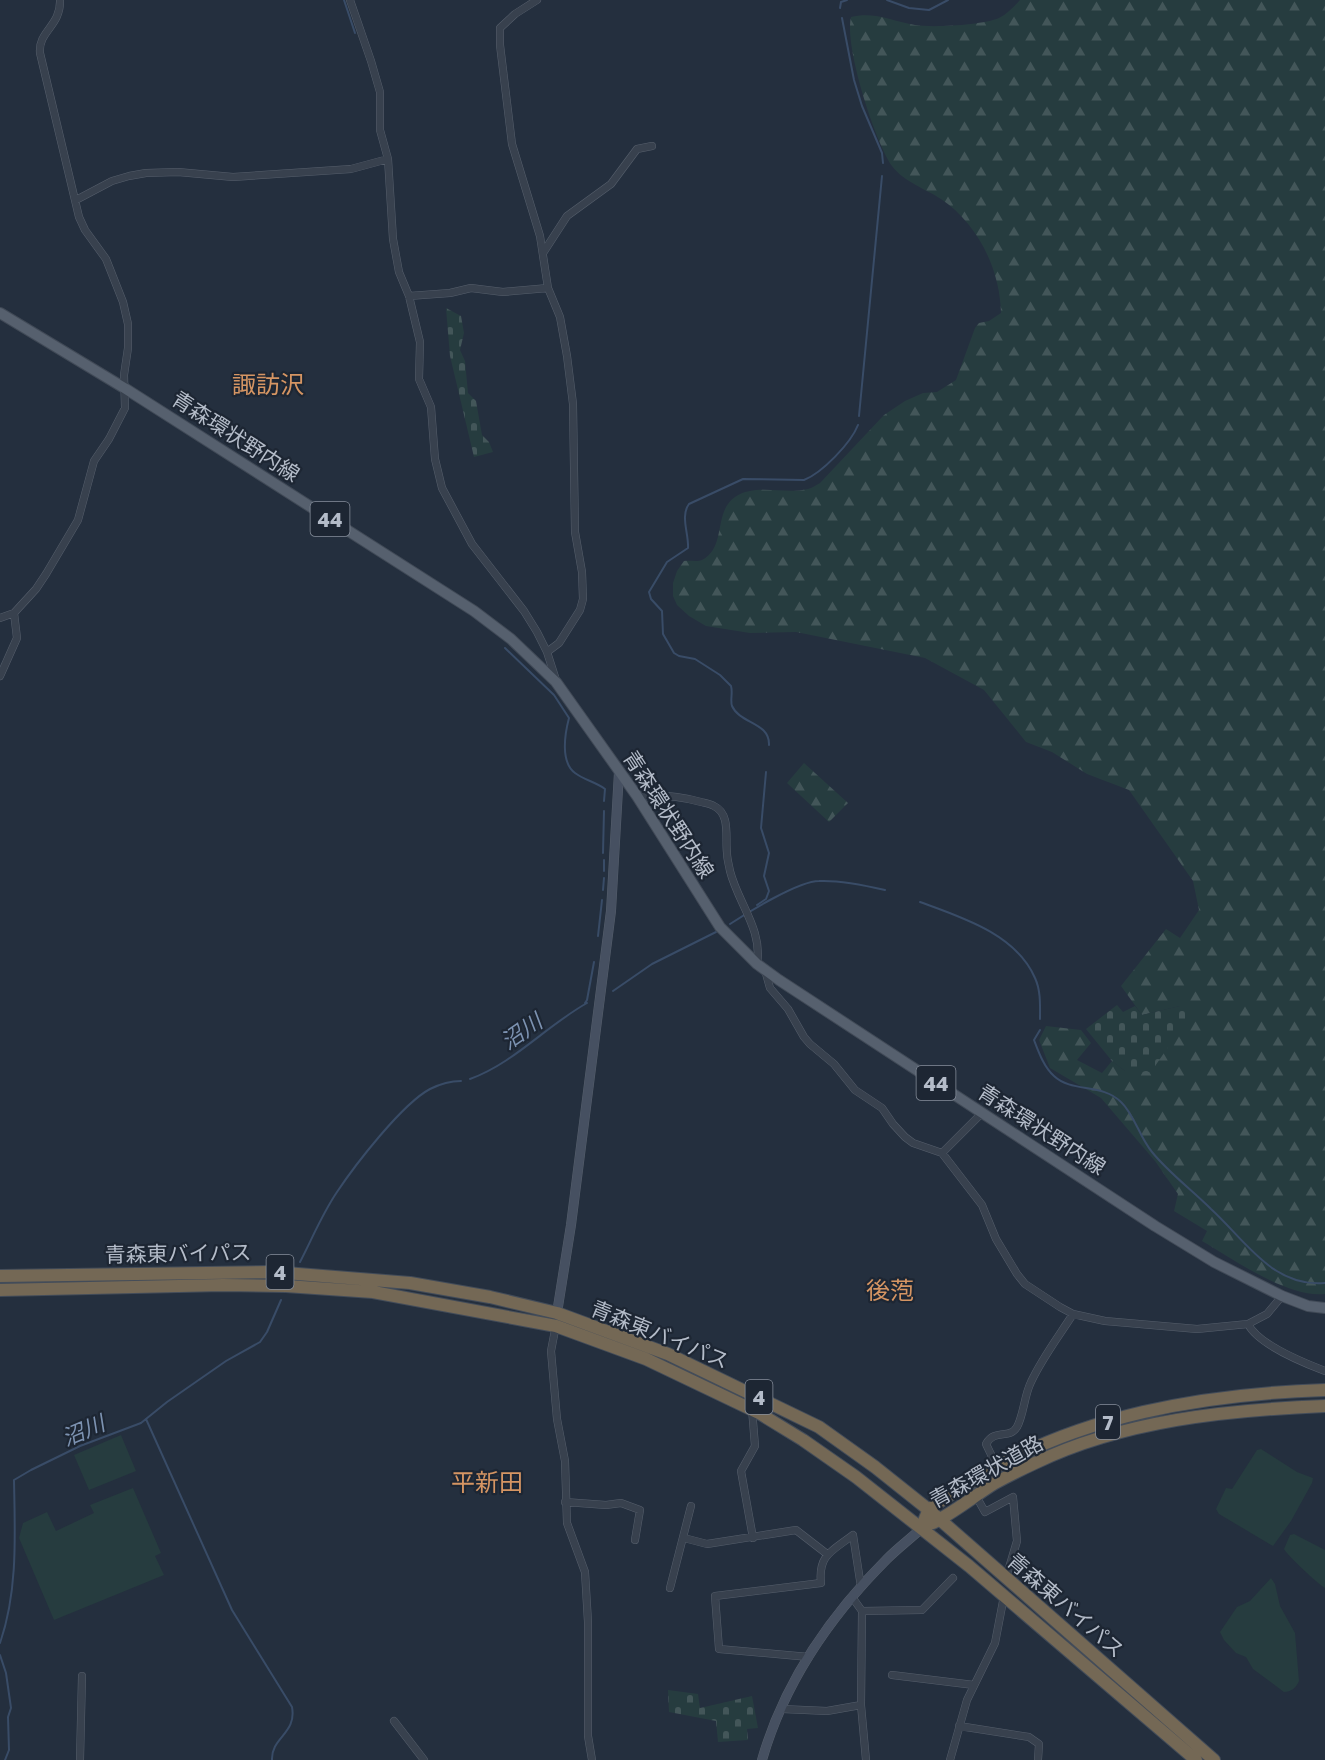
<svg xmlns="http://www.w3.org/2000/svg" width="1325" height="1760" viewBox="0 0 1325 1760" font-family="'Golos Text','Noto Sans JP',sans-serif">
<style>
.green{fill:#263c3f}
.forest{fill:url(#forest-firs)}
.cemetery{fill:url(#cemetery-stones)}
.lines{fill:none;stroke-linecap:round;stroke-linejoin:round}
.stream{stroke:#394c67;stroke-width:2}
.street-casing{stroke:#565f6c;stroke-width:8}
.secondary-casing{stroke:#565f6c;stroke-width:10}
.primary-casing{stroke:#414a57;stroke-width:12}
.highway-casing{stroke:#434c59;stroke-width:14}
.street{stroke:#38414e;stroke-width:7}
.secondary{stroke:#465061;stroke-width:9}
.primary{stroke:#56606e;stroke-width:10}
.highway{stroke:#746855;stroke-width:12}
.labels{text-anchor:middle;dominant-baseline:central;stroke-width:4.5;stroke-linejoin:round;paint-order:stroke}
.shield{fill:#1d2633;stroke:#878f9c;stroke-width:1.5}
.shield-label{font-size:20px;font-weight:bold;fill:#b4bcc9}
.street-label{font-size:21px;fill:#b4bcc9;stroke:#1d2633}
.water-label{font-size:22px;font-style:italic;fill:#7c92b1;stroke:#1d2633}
.quarter-label{font-size:24px;fill:#d59563;stroke:#1d2633}
</style>
<defs>
<pattern id="forest-firs" width="22" height="20" patternUnits="userSpaceOnUse" patternTransform="scale(1.5)"><rect width="22" height="20" fill="#263c3f"/><path d="M5 1l3.5 6h-7zM16 11l3.5 6h-7z" fill="#435659"/></pattern>
<pattern id="cemetery-stones" width="16" height="16" patternUnits="userSpaceOnUse" patternTransform="scale(1.5)"><rect width="16" height="16" fill="#263c3f"/><path d="M2 7V4a2 2 0 0 1 4 0v3zM10 15v-3a2 2 0 0 1 4 0v3z" fill="#435659"/></pattern>
</defs>
<rect width="100%" height="100%" fill="#242f3e"/>
<path class="green" d="M 121,1435 L 136,1471 L 89,1490 L 74,1455 Z
M 1261,1449 L 1297,1472 L 1313,1478 L 1312,1483 L 1291,1521 L 1273,1546 L 1219,1514 L 1216,1509 L 1226,1488 L 1232,1489 L 1257,1450 Z
M 133,1488 L 161,1553 L 155,1556 L 164,1575 L 54,1620 L 19,1538 L 23,1523 L 47,1512 L 56,1531 L 94,1513 L 90,1505 Z
M 1294,1534 L 1325,1550 L 1325,1588 C 1319,1585 1286,1554 1284,1549 L 1290,1535 Z
M 1271,1578 L 1275,1584 L 1280,1606 L 1295,1633 L 1299,1681 C 1296,1688 1291,1692 1284,1692 L 1253,1669 L 1246,1657 L 1236,1653 L 1224,1640 L 1220,1632 L 1237,1607 L 1250,1601 Z"/>
<path class="forest" d="M 1020,0 L 1325,0 L 1325,1294 C 1287,1298 1235,1260 1202,1241 L 1207,1231 L 1174,1211 L 1178,1194 L 1155,1161 L 1101,1098 L 1050,1068 L 1039,1040 L 1046,1026 L 1081,1030 L 1091,1043 L 1077,1060 L 1102,1073 L 1112,1061 L 1125,1071 L 1180,1006 L 1142,1015 L 1121,986 L 1166,929 L 1180,938 L 1199,910 L 1193,881 L 1129,790 L 1087,774 L 1052,752 L 1026,742 L 984,690 L 925,658 L 796,632 L 750,633 L 706,626 L 689,616 L 677,605 L 673,596 L 673,583 L 677,571 L 684,561 C 690,560 697,562 702,560 C 727,547 713,512 735,497 C 756,483 784,495 808,489 C 812,488 816,485 820,483 L 884,415 L 905,401 L 923,393 L 937,392 L 956,380 L 975,328 L 979,323 L 989,321 L 1001,313 C 1000,269 978,224 941,199 C 926,189 904,182 892,166 C 875,141 844,46 851,17 C 873,11 893,21 915,25 C 933,28 983,25 999,18 C 1007,14 1014,7 1020,0 Z
M 804,763 L 848,803 L 829,822 L 787,783 Z"/>
<path class="cemetery" d="M 446,308 L 461,316 L 464,333 L 460,350 L 465,361 L 468,393 L 476,401 L 482,435 L 489,442 L 493,452 L 474,457 L 450,356 Z
M 1117,1005 L 1123,1012 L 1135,1006 L 1142,1015 L 1180,1006 L 1190,1015 L 1151,1072 L 1125,1071 L 1112,1061 L 1086,1029 Z
M 668,1690 L 698,1694 L 700,1708 L 752,1696 L 758,1728 L 747,1729 L 748,1740 L 718,1742 L 716,1721 L 669,1712 Z"/>
<g class="lines">
<path class="stream" d="M 344,0 L 355,33
M 887,0 L 909,8 L 929,10 L 948,0
M 840,8 L 841,2 L 847,0
M 842,18 L 854,80 L 862,106 L 882,153 L 883,163
M 859,416 L 882,176
M 505,648 L 554,695 L 569,718 C 565,733 560,762 575,773 C 584,780 596,782 605,789 L 604,801
M 769,745 C 770,722 740,724 732,706 C 730,700 733,693 731,686 L 720,675 L 695,659 L 679,656 L 674,653 L 663,634 L 662,611 L 651,599 L 649,592 L 667,562 L 688,548 C 689,534 680,516 689,504 L 743,479 L 804,480 C 822,473 851,443 858,425
M 603,853 L 604,811
M 604,871 L 604,860
M 603,890 L 604,878
M 920,902 C 961,917 1016,934 1035,978 C 1041,991 1040,1006 1040,1019
M 757,905 L 766,899 L 769,891 L 764,876 L 769,853 L 761,828 L 766,772
M 730,924 C 748,912 799,881 819,881 C 841,880 864,885 885,890
M 598,936 L 602,900
M 613,991 L 652,964 L 716,932
M 585,1003 L 587,1000 L 594,962
M 1040,1030 L 1034,1040 C 1039,1053 1044,1067 1054,1076 C 1072,1093 1102,1083 1121,1102 C 1134,1114 1140,1138 1152,1152 C 1169,1173 1192,1190 1211,1209 C 1245,1240 1273,1288 1325,1283
M 470,1079 C 514,1063 546,1026 587,1003
M 300,1262 C 312,1239 322,1214 337,1192 C 355,1165 402,1104 430,1089 C 440,1084 450,1081 461,1081
M 146,1419 L 232,1610 L 292,1707 C 297,1734 271,1737 272,1760
M 0,1643 C 18,1591 15,1535 14,1480 L 31,1470 L 80,1446 L 141,1423 L 167,1402 L 226,1361 L 260,1342 L 267,1332 L 281,1300
M 0,1655 L 6,1673 L 11,1708 L 8,1717 L 9,1750 L 5,1760"/>
<g class="street-casing">
<path id="street" d="M 350,0 L 371,61 L 380,92 L 380,130 L 388,159 L 393,239 L 399,272 L 409,296 L 420,342 L 419,379 L 431,407 L 435,459 L 442,488 L 472,544 L 524,611 L 537,632 L 547,652 L 556,680
M 537,0 L 515,14 L 500,28 L 500,45 L 512,144 L 540,236 L 548,288 L 560,317 L 567,356 L 573,404 L 575,532 L 582,572 L 583,599 L 580,610 L 559,643 L 547,652
M 76,200 L 112,181 L 129,176 L 146,173 L 178,172 L 233,177 L 351,169 L 388,159
M 543,253 L 567,216 L 611,184 L 637,149 L 652,146
M 409,296 L 450,293 L 471,288 L 503,292 L 548,288
M 0,618 L 14,613 L 36,589 L 46,574 L 78,520 L 94,461 L 109,439 L 125,408 L 124,375 L 128,348 L 128,324 L 123,302 L 106,259 L 85,230 L 79,217 L 40,53 C 38,31 61,26 60,0
M 0,676 L 17,638 L 14,613
M 637,796 C 659,794 679,796 701,802 C 705,803 711,804 714,806 C 731,814 725,838 727,853 C 727,859 729,865 730,871 C 738,903 763,930 757,964
M 765,970 L 770,988 L 788,1009 L 804,1037 L 810,1044 L 834,1064 L 855,1090 L 882,1108 L 893,1124 L 905,1137 L 913,1143 L 942,1153 L 982,1205 L 996,1239 L 1017,1274 L 1025,1284 L 1060,1307 L 1073,1314 L 1105,1321 L 1197,1329 L 1248,1324 L 1267,1314 L 1282,1296
M 942,1153 L 982,1113
M 1248,1324 C 1258,1344 1304,1363 1325,1371
M 556,1325 L 551,1351 L 557,1419 L 565,1461 L 567,1523 L 585,1572 L 588,1622 L 588,1736 L 592,1760
M 752,1409 L 755,1446 L 741,1471 L 753,1538
M 997,1467 L 986,1444 C 995,1428 1009,1440 1017,1427 C 1024,1414 1024,1396 1031,1382 C 1042,1358 1059,1336 1073,1314
M 976,1496 L 985,1512 L 1013,1497 L 1017,1541 L 1006,1578
M 565,1502 L 606,1505 L 621,1503 L 640,1510 L 635,1540
M 684,1538 L 707,1544 L 796,1530 L 827,1554
M 670,1588 L 691,1506
M 852,1597 L 862,1611 L 861,1705 L 866,1760
M 862,1611 L 922,1610 L 953,1578
M 809,1657 L 719,1649 L 715,1596 L 821,1583 C 818,1555 832,1551 853,1535 L 861,1587
M 892,1675 L 974,1685
M 782,1709 L 827,1711 L 861,1705
M 394,1721 L 424,1760
M 959,1726 L 1029,1737 L 1039,1744 L 1038,1760
M 80,1760 L 82,1676
M 950,1760 L 967,1700 L 995,1643 L 1004,1596"/>
</g>
<g class="secondary-casing">
<path id="secondary" d="M 557,1313 L 571,1225 L 611,911 L 619,772
M 762,1760 C 784,1683 831,1615 887,1559 C 898,1548 910,1539 922,1528"/>
</g>
<g class="primary-casing">
<path id="primary" d="M 0,313 L 126,389 L 474,611 L 511,639 L 556,682 L 637,796 L 720,927 L 757,964 L 779,980 L 1155,1226 L 1214,1262 L 1282,1296 L 1308,1306 L 1325,1308"/>
</g>
<g class="highway-casing">
<path id="highway" d="M 0,1276 L 273,1272 L 410,1283 L 490,1297 L 557,1313 L 668,1354 L 819,1427 L 875,1467 L 929,1510 L 1214,1760
M 0,1290 L 223,1285 L 286,1286 L 373,1292 L 556,1326 L 646,1359 L 759,1413 L 803,1440 L 856,1477 L 969,1566 L 1196,1760
M 933,1523 C 955,1512 974,1496 995,1483 C 1008,1476 1022,1469 1035,1463 C 1124,1420 1228,1410 1325,1406
M 922,1528 C 924,1523 925,1515 929,1511 C 935,1502 964,1487 974,1480 C 1078,1415 1204,1394 1325,1390"/>
</g>
<use href="#street" class="street"/>
<use href="#secondary" class="secondary"/>
<use href="#primary" class="primary"/>
<use href="#highway" class="highway"/>
</g>
<g class="labels">
<g class="shield">
<rect x="310.5" y="502" width="39" height="34" rx="4.5"/>
<rect x="916.5" y="1066" width="39" height="34" rx="4.5"/>
<rect x="266.5" y="1255" width="27" height="34" rx="4.5"/>
<rect x="745.5" y="1380" width="27" height="34" rx="4.5"/>
<rect x="1096" y="1405" width="24" height="34" rx="4.5"/>
</g>
<g class="shield-label">
<text x="330" y="519">44</text>
<text x="936" y="1083">44</text>
<text x="280" y="1272">4</text>
<text x="759" y="1397">4</text>
<text x="1108" y="1422">7</text>
</g>
<g class="street-label">
<text transform="translate(236 436) rotate(33)">青森環状野内線</text>
<text transform="translate(669 814) rotate(57)">青森環状野内線</text>
<text transform="translate(1042 1129) rotate(33)">青森環状野内線</text>
<text transform="translate(178 1253) rotate(-1)">青森東バイパス</text>
<text transform="translate(660 1334) rotate(22)">青森東バイパス</text>
<text transform="translate(986 1471) rotate(-29)">青森環状道路</text>
<text transform="translate(1066 1605) rotate(41)">青森東バイパス</text>
</g>
<g class="water-label">
<text transform="translate(521 1031) rotate(-35)">沼川</text>
<text transform="translate(83 1430) rotate(-23)">沼川</text>
</g>
<g class="quarter-label">
<text x="268" y="383">諏訪沢</text>
<text x="890" y="1289">後萢</text>
<text x="487" y="1481">平新田</text>
</g>
</g>
</svg>
